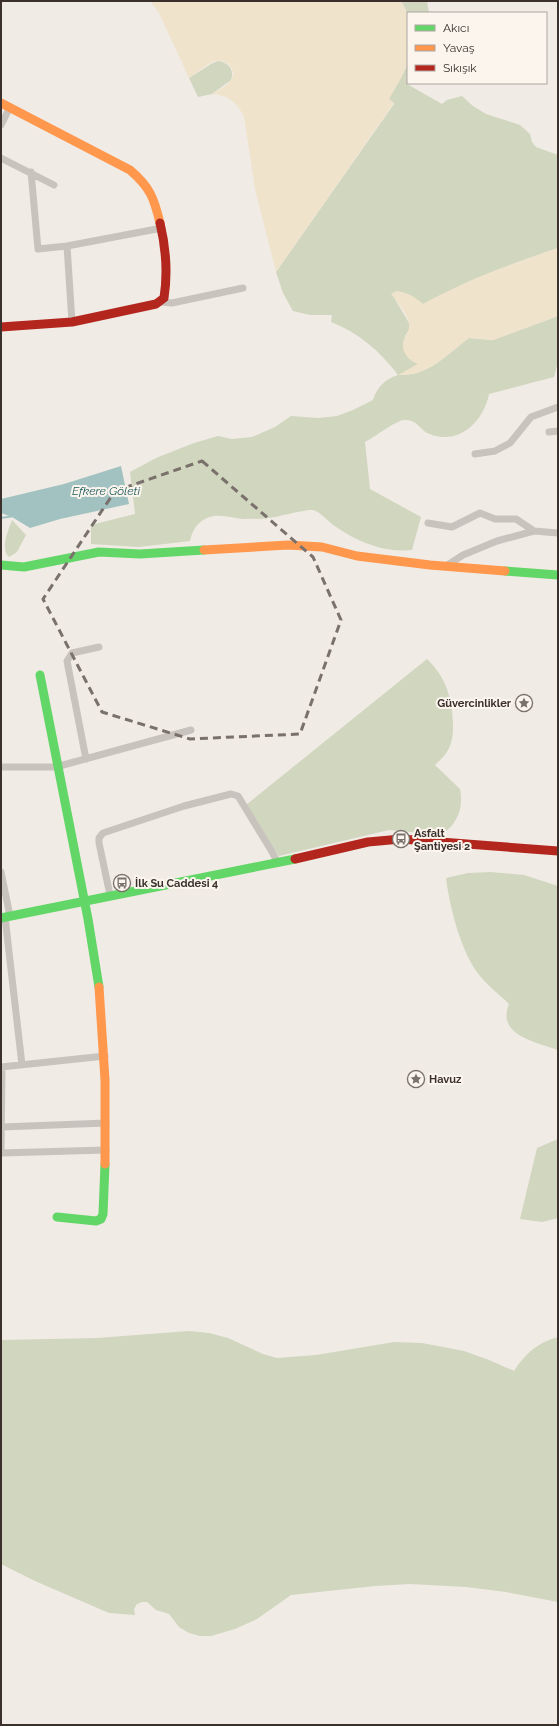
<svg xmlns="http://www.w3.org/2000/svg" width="559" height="1726" viewBox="0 0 559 1726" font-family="Raleway,sans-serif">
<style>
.green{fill:#d1d6bf}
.sand{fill:#efe3cc}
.water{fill:#a1c2c1}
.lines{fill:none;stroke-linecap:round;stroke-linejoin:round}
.stream{stroke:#a1c2c1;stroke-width:2}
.street{stroke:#c9c3be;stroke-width:7}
.fast{stroke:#63d668;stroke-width:9}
.slow{stroke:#ff974d;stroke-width:9}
.jam{stroke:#b3261e;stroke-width:9}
.marked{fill:none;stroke:#7a716c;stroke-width:3;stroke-dasharray:8 5;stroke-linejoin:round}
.labels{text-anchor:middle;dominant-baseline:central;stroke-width:4;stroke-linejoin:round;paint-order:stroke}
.poi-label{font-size:11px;font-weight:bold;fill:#3b302b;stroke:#fbf5ee;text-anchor:start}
.water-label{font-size:12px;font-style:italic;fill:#1f5a5e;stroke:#fbf5ee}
</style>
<rect width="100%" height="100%" fill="#f0ebe5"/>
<path class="green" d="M 401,1 L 427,1 L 429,13 L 408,13 L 408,14 Z
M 218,61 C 228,62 235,70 231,80 L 212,94 L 198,97 L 189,78 L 211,64 Z
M 408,63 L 407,84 L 442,104 L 447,100 L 462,96 L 473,106 L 486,114 L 520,125 L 530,134 L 532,142 L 536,147 L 558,155 L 558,248 C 511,264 466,280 423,305 L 419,301 L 392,294 L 409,323 L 409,330 L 405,336 L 408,358 L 419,364 L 400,375 C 429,376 447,354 469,338 L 493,340 L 558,316 L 558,362 L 554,377 L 489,394 C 484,421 459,446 430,434 C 420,431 418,419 404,420 C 395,421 375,437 365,442 L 370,489 L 421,517 L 412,550 C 383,553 355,541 332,524 C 326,519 320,512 313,510 C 305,509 278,517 268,518 C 260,519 252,519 243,519 C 232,518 218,513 207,518 C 197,522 192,531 190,541 L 139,547 L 91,544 L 91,525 L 135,514 L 130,472 L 156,458 L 194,443 L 218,436 L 232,439 L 252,437 L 275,427 L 291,416 L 318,418 L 337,416 L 353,410 L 373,400 C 377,387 385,379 398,375 C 380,351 359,333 331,322 L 332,315 L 310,315 L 293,311 L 283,293 L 276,272 L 394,104 L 388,99 L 401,78 Z
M 12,520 L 26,535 L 17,552 L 9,557 C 0,549 8,531 12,520 Z
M 427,659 C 446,677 452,698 453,723 C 453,732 453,740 449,748 C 446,755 440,760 435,765 L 460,789 C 464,808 457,825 441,835 L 389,830 L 279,856 L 246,805 Z
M 491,872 L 524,875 L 558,886 L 558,1050 C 536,1042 496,1035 509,1004 C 500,995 488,986 480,976 C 461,953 450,908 446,878 L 468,873 Z
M 558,1139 L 558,1218 L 542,1222 L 520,1219 L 537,1148 Z
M 189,1331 L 209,1333 L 228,1338 L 263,1354 L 277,1358 L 316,1355 L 394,1342 L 422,1343 L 464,1351 L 489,1360 L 514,1371 C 525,1354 538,1342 558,1337 L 558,1602 L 506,1592 L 466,1587 L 410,1584 L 375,1586 L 291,1595 L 257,1619 L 235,1629 L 211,1636 L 200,1636 L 189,1633 L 179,1627 L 169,1614 L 156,1610 L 147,1602 L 142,1602 L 137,1604 L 134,1609 L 135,1615 L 109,1613 L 35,1581 L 1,1564 L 1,1340 L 97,1338 Z"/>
<path class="sand" d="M 150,1 L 401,1 L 408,14 L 408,63 L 401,78 L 389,99 L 394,103 L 276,272 L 255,189 L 244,117 C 238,103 227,94 212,94 C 218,90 226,87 230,81 C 239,72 227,59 216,61 C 207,63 197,73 189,78 L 159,13 Z
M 558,248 L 558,316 L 493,340 L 469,338 C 446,355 429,376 398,375 L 418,364 C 408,360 400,351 404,339 C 406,334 410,331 409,324 C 408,315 398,302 391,294 L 396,291 C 407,292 415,297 423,304 C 466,280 511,264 558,248 Z"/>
<path class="water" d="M 121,466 L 129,504 L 60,519 L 30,528 L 12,517 L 1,513 L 1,499 L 64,484 Z"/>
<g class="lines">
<path class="stream" d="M 1,518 L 14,516"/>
<path class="street" d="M 1,125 L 10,107
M 1,158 L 54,185
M 31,172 L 38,249 L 67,246 L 162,228
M 67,246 L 72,322
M 160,302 L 172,303 L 243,288
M 549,432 L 558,431
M 475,454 L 495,451 L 510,443 L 531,417 L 558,407
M 428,523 L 452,527 L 480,513 L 495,519 L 516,519 L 534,531
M 446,566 L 463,555 L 497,541 L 534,531 L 558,533
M 86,759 L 67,661 L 72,653 L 99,647
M 1,767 L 56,767 L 191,730
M 1,872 L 10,916
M 110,895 L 99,843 L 99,838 L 103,833 L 184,806 L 231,794 L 238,796 L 271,850 L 278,863
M 5,917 L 22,1065
M 1,1067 L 105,1056
M 2,1067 L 1,1153 L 106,1150
M 2,1127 L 106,1123"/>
<path class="fast" d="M 1,565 L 24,567 L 99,552 L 140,554 L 204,550
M 505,571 L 558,575
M 40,675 L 88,919 L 99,987
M 1,918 L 295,859
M 57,1217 L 96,1221 L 101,1219 L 103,1214 L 105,1164"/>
<path class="slow" d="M 1,103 L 130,170 C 150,187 154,198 160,223
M 204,550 L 288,545 L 322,547 L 357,556 L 430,565 L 505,571
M 99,987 L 105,1080 L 105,1164"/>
<path class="jam" d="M 1,327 L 72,322 L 156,304 L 164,298 C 168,272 166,248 160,223
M 295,859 L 368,842 L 401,839 L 558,851"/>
</g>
<path class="marked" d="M 202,461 L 313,557 L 341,620 L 300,734 L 190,739 L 102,712 L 43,599 L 115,491 Z"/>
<defs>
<g id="sight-ring" transform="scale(0.9)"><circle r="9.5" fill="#fbf5ee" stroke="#7a716c" stroke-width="1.5"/><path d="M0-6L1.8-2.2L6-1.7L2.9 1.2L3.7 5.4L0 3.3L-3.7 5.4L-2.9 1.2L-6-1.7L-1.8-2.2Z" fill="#7a716c"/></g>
<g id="bus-ring" transform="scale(0.9)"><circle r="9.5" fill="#fbf5ee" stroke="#7a716c" stroke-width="1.5"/><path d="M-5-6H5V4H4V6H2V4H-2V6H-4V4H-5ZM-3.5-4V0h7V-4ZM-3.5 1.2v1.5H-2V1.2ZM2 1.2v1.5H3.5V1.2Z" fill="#7a716c"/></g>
</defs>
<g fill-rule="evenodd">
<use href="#sight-ring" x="524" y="703"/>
<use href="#bus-ring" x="401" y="839"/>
<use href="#bus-ring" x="122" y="883"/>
<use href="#sight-ring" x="416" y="1079"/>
</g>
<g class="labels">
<g class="poi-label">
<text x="511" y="703" text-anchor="end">Güvercinlikler</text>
<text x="414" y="833">Asfalt<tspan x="414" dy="13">Şantiyesi 2</tspan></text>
<text x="135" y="883">İlk Su Caddesi 4</text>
<text x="429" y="1079">Havuz</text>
</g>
<g class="water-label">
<text x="106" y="491">Efkere Göleti</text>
</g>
</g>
<rect width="559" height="1726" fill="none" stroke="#3b302b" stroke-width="4"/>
<rect x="407" y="12" width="140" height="72" fill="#fbf5ee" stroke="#aea6a0"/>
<rect x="415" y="25" width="20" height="6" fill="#63d668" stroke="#aea6a0"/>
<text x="443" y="32" font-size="12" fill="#3b302b">Akıcı</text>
<rect x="415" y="45" width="20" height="6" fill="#ff974d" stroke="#aea6a0"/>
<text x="443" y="52" font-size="12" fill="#3b302b">Yavaş</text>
<rect x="415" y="65" width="20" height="6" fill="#b3261e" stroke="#aea6a0"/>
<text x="443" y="72" font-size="12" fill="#3b302b">Sıkışık</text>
</svg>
